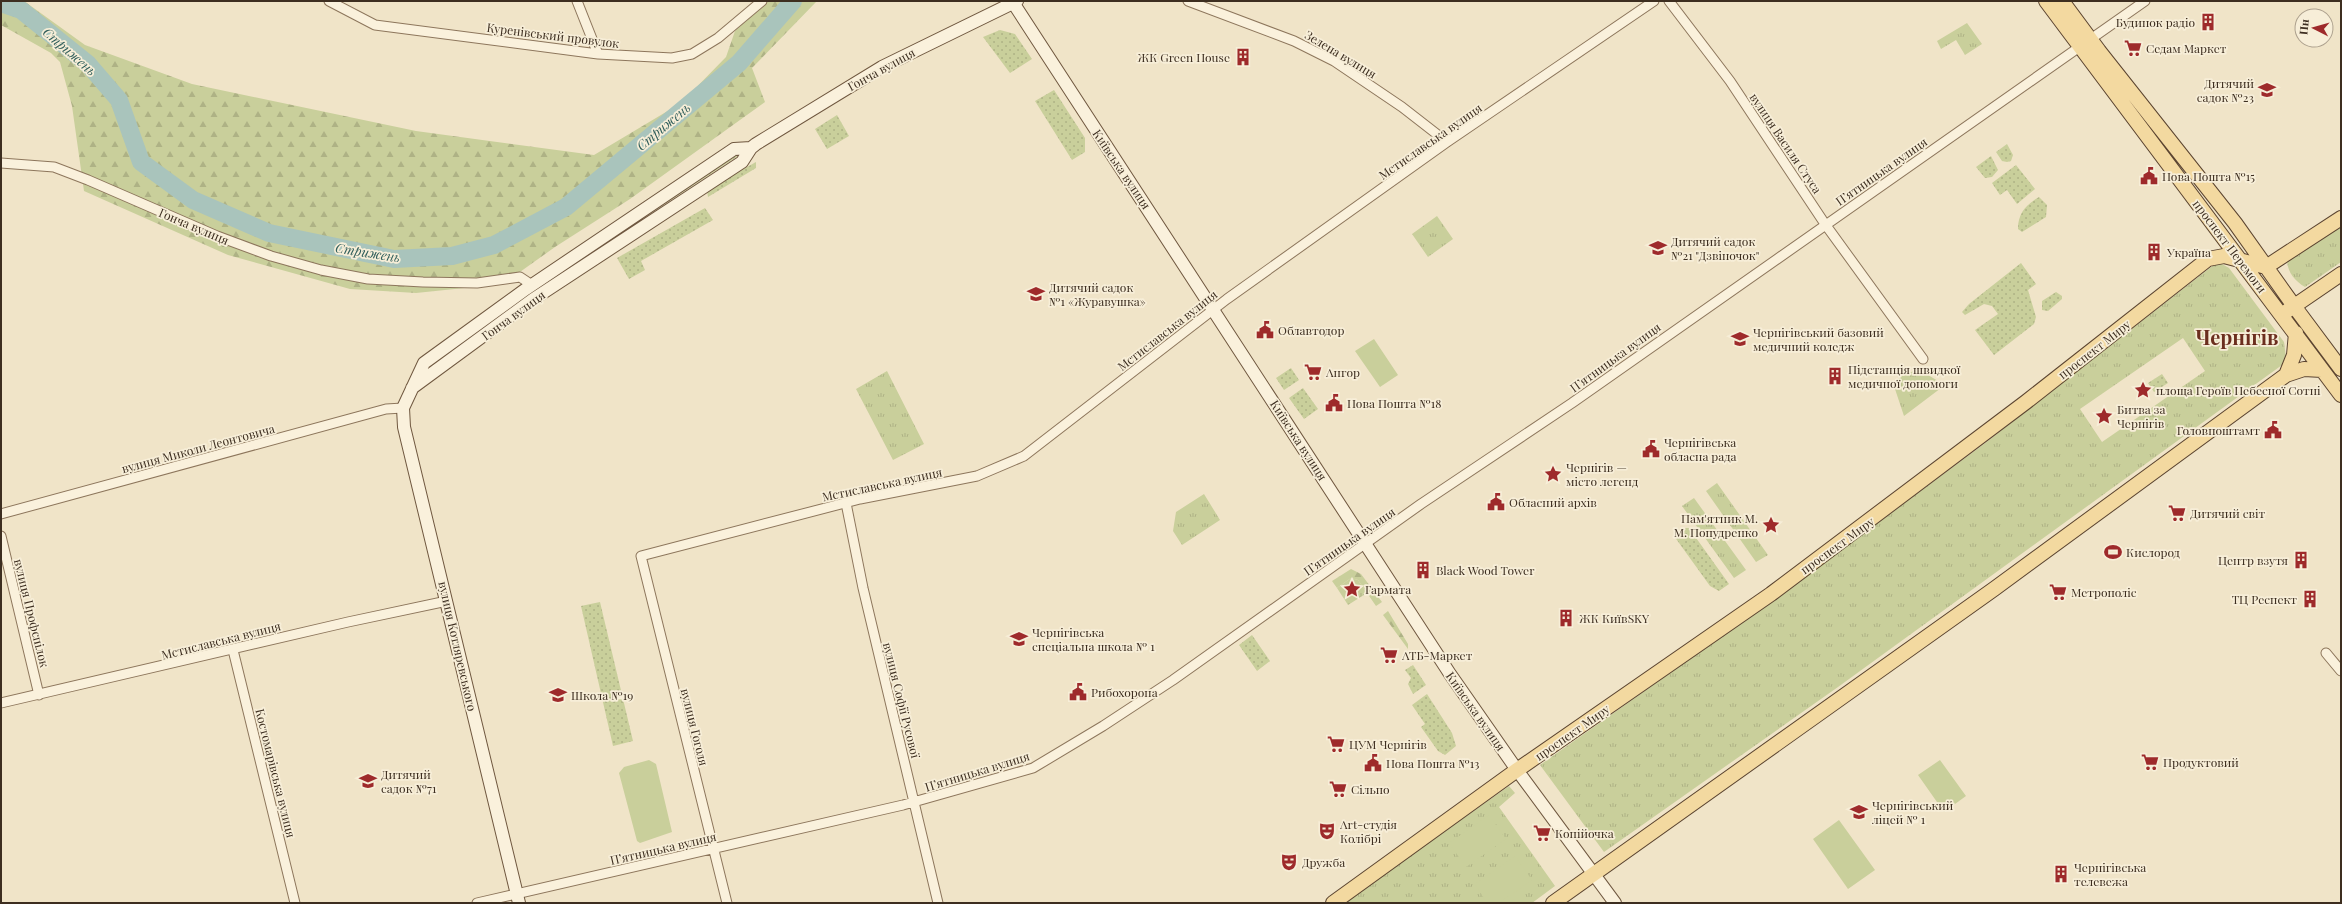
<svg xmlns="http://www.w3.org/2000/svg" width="2342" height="904" viewBox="0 0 2342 904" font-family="'Playfair Display',serif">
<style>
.grass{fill:url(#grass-dots)}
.forest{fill:url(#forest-firs)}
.park{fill:url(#park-tufts);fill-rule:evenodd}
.pitch{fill:#c9cf9b}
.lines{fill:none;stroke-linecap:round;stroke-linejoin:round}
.river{stroke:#a9c4bc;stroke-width:18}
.street-casing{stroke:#8d765c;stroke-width:11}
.secondary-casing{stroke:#6f573f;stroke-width:14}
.primary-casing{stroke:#5b4430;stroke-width:16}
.street{stroke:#faf1dc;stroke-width:9}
.secondary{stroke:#faf1dc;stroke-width:12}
.primary{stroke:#f3d9a0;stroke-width:14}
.labels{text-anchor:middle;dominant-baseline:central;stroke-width:3.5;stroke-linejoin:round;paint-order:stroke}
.poi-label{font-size:12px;fill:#3d2e20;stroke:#f7eed8;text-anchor:start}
.street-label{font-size:12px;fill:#3d2e20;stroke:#f7eed8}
.water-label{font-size:13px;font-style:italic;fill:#2f5d5a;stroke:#f7eed8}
.town-label{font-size:20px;font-weight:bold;fill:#6b2e1e;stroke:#f7eed8}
</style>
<defs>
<pattern id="grass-dots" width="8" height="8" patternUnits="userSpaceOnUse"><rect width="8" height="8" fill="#c9cf9b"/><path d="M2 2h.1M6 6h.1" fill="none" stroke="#aeb285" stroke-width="1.8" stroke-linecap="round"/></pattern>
<pattern id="forest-firs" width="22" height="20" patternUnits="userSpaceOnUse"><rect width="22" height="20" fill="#c9cf9b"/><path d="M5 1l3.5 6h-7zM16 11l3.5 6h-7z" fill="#aeb285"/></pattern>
<pattern id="park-tufts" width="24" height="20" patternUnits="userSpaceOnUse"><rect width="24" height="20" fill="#c9cf9b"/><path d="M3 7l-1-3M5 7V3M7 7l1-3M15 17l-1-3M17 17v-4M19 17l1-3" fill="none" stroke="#aeb285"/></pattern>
</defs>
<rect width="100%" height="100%" fill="#f0e4c8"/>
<path class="grass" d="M 1000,30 L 1015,34 L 1032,59 L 1010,73 L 983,37 Z
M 1054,90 L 1085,138 L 1085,152 L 1072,160 L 1035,101 Z
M 837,115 L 849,136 L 827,149 L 815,129 Z
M 2007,144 L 2013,155 L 2011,161 L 2007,162 L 2002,161 L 1996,152 Z
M 740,152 L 741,154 L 572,265 Z
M 1991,156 L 1998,170 L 1992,177 L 1985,178 L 1976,167 Z
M 756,162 L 756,168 L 708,197 L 707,191 L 711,187 Z
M 2016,165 L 2035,189 L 2017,204 L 2007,190 L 2000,195 L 1992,183 Z
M 2039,197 L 2047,205 L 2046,217 L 2022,232 L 2018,229 C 2018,213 2026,205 2039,197 Z
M 705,208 L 713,220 L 641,261 L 645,270 L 629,279 L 617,258 Z
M 2021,263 L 2036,284 L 2028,290 L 2036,317 L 2034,324 L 1994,355 L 1975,330 L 1998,314 L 1992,306 L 1984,304 L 1965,315 L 1962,312 L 1969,304 Z
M 2056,292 L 2062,296 L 2062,299 L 2048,311 L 2042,310 L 2042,301 Z
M 1291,368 L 1299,380 L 1284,390 L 1276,378 Z
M 2162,374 L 2168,383 L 2154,392 L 2148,383 Z
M 1303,388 L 1318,409 L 1304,419 L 1289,398 Z
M 1681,528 L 1689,528 L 1729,584 L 1719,591 L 1710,586 L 1674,536 Z
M 600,602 L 633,741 L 613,746 L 581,606 Z
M 1252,635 L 1270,661 L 1257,671 L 1239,645 Z
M 1413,665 L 1426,685 L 1413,694 L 1408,684 L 1411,678 L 1405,670 Z
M 1427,694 L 1452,733 L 1456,746 L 1445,755 L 1438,751 L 1421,727 L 1425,724 L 1412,705 Z"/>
<path class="forest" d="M 1,1 L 24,1 L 85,45 L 192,84 L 416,131 L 594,155 L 681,103 L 726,57 L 735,31 L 767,1 L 817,1 L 752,68 L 765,102 L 630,199 L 555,247 L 503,284 L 416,293 L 350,289 L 228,255 L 84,191 L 72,106 L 60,62 L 51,53 L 1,25 Z
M 1351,569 L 1361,574 L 1382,602 L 1376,606 L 1358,580 L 1351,578 L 1337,588 L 1332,581 Z
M 1388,611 L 1408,644 L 1408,649 L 1383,615 Z"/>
<path class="park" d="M 1967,23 L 1982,44 L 1965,55 L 1956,40 L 1941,49 L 1937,41 Z
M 1437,216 L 1453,239 L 1428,257 L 1412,234 Z
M 2341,223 L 2341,262 L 2305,287 C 2295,281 2288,273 2287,261 Z
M 2215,264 L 2222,264 L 2229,268 L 2284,342 L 2286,358 L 2282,365 L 1838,687 L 1604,852 L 1540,765 L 1775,599 L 1984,444 ZM 2183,338 L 2205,371 L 2102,442 L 2080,409 Z
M 887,371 L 924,444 L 893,460 L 856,389 Z
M 1914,371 L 1921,371 L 1945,385 L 1904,416 L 1893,383 L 1903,375 Z
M 1717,483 L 1768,555 L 1756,562 L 1706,491 Z
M 1204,494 L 1220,520 L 1182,545 L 1173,531 L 1176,512 Z
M 1694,498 L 1746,570 L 1734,578 L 1682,506 Z
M 1351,578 L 1358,580 L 1367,593 L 1348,605 L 1337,588 Z
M 1509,786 L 1515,793 L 1499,807 L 1555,886 L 1532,903 L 1343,903 Z"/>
<path class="pitch" d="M 1374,339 L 1398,375 L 1380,387 L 1355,351 Z
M 649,760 L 656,764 L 672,832 L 640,843 L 637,841 L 619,773 L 624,767 Z
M 1940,760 L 1966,796 L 1944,812 L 1918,775 Z
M 1489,815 L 1506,839 L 1466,867 L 1449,843 Z
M 1839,820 L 1875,870 L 1848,889 L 1813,839 Z
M 1515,856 L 1532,880 L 1499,903 L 1487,903 L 1475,884 Z"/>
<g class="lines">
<path class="river" d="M 1,3 L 21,10 L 88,64 L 119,100 L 141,162 L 193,200 L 269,233 L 394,259 L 452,256 L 494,245 L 566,207 L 739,63 L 793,1"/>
<g class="street-casing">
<path id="street" d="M 329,1 L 375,25 L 598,54 L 672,58 L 692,54 L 718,38 L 762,1
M 577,1 L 598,54
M 1188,1 L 1294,41 L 1334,61 L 1402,107 L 1447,142
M 1669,1 L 1730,81 L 1825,224 L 1923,359
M 1,163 L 54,167 L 88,180 L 217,236 L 271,256 L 321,270 L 368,279 L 423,282 L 477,283 L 520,277 L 532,285
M 846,503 L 863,588 L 938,903
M 1,514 L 386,409 L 403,408
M 1,536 L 39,695
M 233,650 L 295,903
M 2326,653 L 2341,671
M 1,703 L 348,622 L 447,601
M 477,903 L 903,805 L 1033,768 L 1103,726 L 1173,680 L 1421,504 L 1572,403 L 2145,1
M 727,903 L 641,556 L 860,499 L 977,476 L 1024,456 L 1227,299 L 1447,142 L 1654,1"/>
</g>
<g class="secondary-casing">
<path id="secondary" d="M 1012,1 L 1450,674 L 1517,770 L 1615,903
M 412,388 L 532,300 L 742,162 L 751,148 L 756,144 L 882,67 L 1017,1
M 519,903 L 404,427 L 403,408 L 424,363 L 526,289 L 734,149 L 751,148"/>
</g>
<g class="primary-casing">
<path id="primary" d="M 2046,1 L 2341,395
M 2062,1 L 2099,51 L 2235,223 L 2294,306 L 2341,369
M 2287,311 L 2341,274
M 2286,375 L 2294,355 L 2296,333
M 1333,903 L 1517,770 L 1771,594 L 2026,402 L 2208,259 L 2224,256 L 2266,267 L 2341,218
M 1553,903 L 1994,589 L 2286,375 L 2304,369 L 2322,370"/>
</g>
<use href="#street" class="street"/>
<use href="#secondary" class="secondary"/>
<use href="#primary" class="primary"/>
</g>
<defs>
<g id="building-bare" transform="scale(1.38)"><path d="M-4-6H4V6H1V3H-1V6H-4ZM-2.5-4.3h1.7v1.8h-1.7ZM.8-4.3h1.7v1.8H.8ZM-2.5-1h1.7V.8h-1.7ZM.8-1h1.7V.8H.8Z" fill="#9e2a2b" stroke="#f7eed8" stroke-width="2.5" paint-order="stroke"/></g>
<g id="supermarket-bare" transform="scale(1.38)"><path d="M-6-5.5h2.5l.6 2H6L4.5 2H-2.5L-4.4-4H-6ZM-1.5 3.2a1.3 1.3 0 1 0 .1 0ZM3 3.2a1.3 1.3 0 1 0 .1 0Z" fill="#9e2a2b" stroke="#f7eed8" stroke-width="2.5" paint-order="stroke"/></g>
<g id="school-bare" transform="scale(1.38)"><path d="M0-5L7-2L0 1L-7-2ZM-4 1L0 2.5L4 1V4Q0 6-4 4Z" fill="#9e2a2b" stroke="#f7eed8" stroke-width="2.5" paint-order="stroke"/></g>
<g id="civic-bare" transform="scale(1.38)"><path d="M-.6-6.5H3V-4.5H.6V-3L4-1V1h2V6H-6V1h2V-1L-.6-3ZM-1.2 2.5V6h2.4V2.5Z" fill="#9e2a2b" stroke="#f7eed8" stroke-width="2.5" paint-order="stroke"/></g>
<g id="university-bare" transform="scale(1.38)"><path d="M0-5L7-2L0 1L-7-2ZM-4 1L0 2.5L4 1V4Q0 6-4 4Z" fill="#9e2a2b" stroke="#f7eed8" stroke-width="2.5" paint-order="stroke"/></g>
<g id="sight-bare" transform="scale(1.38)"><path d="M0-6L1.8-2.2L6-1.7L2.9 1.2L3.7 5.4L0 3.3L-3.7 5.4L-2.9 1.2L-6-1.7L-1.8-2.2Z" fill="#9e2a2b" stroke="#f7eed8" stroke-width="2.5" paint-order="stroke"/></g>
<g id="stadium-bare" transform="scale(1.38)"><path d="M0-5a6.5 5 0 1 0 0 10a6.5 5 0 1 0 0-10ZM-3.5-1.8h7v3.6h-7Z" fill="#9e2a2b" stroke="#f7eed8" stroke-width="2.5" paint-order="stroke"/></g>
<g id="theatre-bare" transform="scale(1.38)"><path d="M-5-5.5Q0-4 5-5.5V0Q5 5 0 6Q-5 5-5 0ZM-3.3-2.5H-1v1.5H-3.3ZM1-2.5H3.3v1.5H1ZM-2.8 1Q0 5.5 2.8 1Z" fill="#9e2a2b" stroke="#f7eed8" stroke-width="2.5" paint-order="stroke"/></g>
</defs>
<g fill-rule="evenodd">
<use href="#building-bare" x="2208" y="22"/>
<use href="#supermarket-bare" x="2133" y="48"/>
<use href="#building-bare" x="1243" y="57"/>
<use href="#school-bare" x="2267" y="90"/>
<use href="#civic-bare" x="2149" y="176"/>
<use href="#school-bare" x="1658" y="248"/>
<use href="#building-bare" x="2154" y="252"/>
<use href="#school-bare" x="1036" y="294"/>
<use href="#civic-bare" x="1265" y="330"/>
<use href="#university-bare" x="1740" y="339"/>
<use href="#supermarket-bare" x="1313" y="372"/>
<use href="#building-bare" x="1835" y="376"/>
<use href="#sight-bare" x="2143" y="390"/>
<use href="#civic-bare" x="1334" y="403"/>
<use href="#sight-bare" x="2104" y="416"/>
<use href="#civic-bare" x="2273" y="430"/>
<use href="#civic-bare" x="1651" y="449"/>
<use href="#sight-bare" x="1553" y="474"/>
<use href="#civic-bare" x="1496" y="502"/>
<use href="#supermarket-bare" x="2177" y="513"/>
<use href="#sight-bare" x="1771" y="525"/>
<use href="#stadium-bare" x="2113" y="552"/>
<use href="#building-bare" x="2301" y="560"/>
<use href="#building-bare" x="1423" y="570"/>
<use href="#sight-bare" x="1352" y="589"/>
<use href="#supermarket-bare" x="2058" y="592"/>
<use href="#building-bare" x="2310" y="599"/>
<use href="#building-bare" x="1566" y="618"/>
<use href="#school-bare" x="1019" y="639"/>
<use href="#supermarket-bare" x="1389" y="655"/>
<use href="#civic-bare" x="1078" y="692"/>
<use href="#school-bare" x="558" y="695"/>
<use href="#supermarket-bare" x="1336" y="744"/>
<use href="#supermarket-bare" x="2150" y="762"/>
<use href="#civic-bare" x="1373" y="763"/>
<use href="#school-bare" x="368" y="781"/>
<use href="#supermarket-bare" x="1338" y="789"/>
<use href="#school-bare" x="1859" y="812"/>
<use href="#theatre-bare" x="1327" y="831"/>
<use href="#supermarket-bare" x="1542" y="833"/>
<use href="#theatre-bare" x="1289" y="862"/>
<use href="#building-bare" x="2061" y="874"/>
</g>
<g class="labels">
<g class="poi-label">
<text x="2195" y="22" text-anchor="end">Будинок радіо</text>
<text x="2146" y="48">Седам Маркет</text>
<text x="1230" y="57" text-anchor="end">ЖК Green House</text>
<text x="2254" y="83" text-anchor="end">Дитячий<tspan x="2254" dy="14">садок №23</tspan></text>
<text x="2162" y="176">Нова Пошта №15</text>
<text x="1671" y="241">Дитячий садок<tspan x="1671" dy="14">№21 "Дзвіночок"</tspan></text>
<text x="2167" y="252">Україна</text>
<text x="1049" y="287">Дитячий садок<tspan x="1049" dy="14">№1 «Журавушка»</tspan></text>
<text x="1278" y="330">Облавтодор</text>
<text x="1753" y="332">Чернігівський базовий<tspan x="1753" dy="14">медичний коледж</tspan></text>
<text x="1848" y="369">Підстанція швидкої<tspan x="1848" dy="14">медичної допомоги</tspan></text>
<text x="1326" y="372">Ангор</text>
<text x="2156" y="390">площа Героїв Небесної Сотні</text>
<text x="1347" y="403">Нова Пошта №18</text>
<text x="2117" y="409">Битва за<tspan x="2117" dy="14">Чернігів</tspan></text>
<text x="2260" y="430" text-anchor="end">Головпоштамт</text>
<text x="1664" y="442">Чернігівська<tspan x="1664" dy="14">обласна рада</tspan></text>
<text x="1566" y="467">Чернігів —<tspan x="1566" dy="14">місто легенд</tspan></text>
<text x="1509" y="502">Обласний архів</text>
<text x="2190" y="513">Дитячий світ</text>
<text x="1758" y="518" text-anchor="end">Пам'ятник М.<tspan x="1758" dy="14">М. Попудренко</tspan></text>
<text x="2126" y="552">Кислород</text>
<text x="2288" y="560" text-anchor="end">Центр взутя</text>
<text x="1436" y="570">Black Wood Tower</text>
<text x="1365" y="589">Гармата</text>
<text x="2071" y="592">Метрополіс</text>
<text x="2297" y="599" text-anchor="end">ТЦ Респект</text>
<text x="1579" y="618">ЖК КиївSKY</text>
<text x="1032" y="632">Чернігівська<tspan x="1032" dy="14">спеціальна школа № 1</tspan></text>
<text x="1402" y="655">АТБ-Маркет</text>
<text x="1091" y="692">Рибохорона</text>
<text x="571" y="695">Школа №19</text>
<text x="1349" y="744">ЦУМ Чернігів</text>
<text x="2163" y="762">Продуктовий</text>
<text x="1386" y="763">Нова Пошта №13</text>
<text x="381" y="774">Дитячий<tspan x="381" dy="14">садок №71</tspan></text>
<text x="1351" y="789">Сільпо</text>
<text x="1872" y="805">Чернігівський<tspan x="1872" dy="14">ліцей № 1</tspan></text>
<text x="1340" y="824">Art-студія<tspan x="1340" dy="14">Колібрі</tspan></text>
<text x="1555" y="833">Копійочка</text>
<text x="1302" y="862">Дружба</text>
<text x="2074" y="867">Чернігівська<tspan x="2074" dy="14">телевежа</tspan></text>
</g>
<g class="street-label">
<text transform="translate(553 35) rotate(7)">Куренівський провулок</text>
<text transform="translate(1341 54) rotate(31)">Зелена вулиця</text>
<text transform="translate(881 69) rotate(-29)">Гонча вулиця</text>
<text transform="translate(1430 141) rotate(-35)">Мстиславська вулиця</text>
<text transform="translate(1786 143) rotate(56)">вулиця Василя Стуса</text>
<text transform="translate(1122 169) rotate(56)">Київська вулиця</text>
<text transform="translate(1881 171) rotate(-35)">Пʼятницька вулиця</text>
<text transform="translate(194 226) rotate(23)">Гонча вулиця</text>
<text transform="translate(2230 246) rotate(53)">проспект Перемоги</text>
<text transform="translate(513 315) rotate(-36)">Гонча вулиця</text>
<text transform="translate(1167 330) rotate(-38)">Мстиславська вулиця</text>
<text transform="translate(2094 349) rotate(-38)">проспект Миру</text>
<text transform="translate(1615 357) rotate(-36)">Пʼятницька вулиця</text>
<text transform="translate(1299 440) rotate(57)">Київська вулиця</text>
<text transform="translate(198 448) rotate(-15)">вулиця Миколи Леонтовича</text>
<text transform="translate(882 484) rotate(-12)">Мстиславська вулиця</text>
<text transform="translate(1349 541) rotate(-35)">Пʼятницька вулиця</text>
<text transform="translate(1837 545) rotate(-36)">проспект Миру</text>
<text transform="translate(32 613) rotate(76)">вулиця Профспілок</text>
<text transform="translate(221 640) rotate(-14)">Мстиславська вулиця</text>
<text transform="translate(458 646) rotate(77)">вулиця Котляревського</text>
<text transform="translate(902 700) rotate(76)">вулиця Софії Русової</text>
<text transform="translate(1476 711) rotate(55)">Київська вулиця</text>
<text transform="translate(695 727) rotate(76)">вулиця Гоголя</text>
<text transform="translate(1572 732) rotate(-35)">проспект Миру</text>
<text transform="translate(977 771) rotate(-17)">Пʼятницька вулиця</text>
<text transform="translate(276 773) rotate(76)">Костомарівська вулиця</text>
<text transform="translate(663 848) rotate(-13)">Пʼятницька вулиця</text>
</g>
<g class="water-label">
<text transform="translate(70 51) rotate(41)">Стрижень</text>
<text transform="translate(663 126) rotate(-40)">Стрижень</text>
<text transform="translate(368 252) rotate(9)">Стрижень</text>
</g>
<g class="town-label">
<text x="2237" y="336">Чернігів</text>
</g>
</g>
<rect width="2342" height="904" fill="none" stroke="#3d2e20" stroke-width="4"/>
<g transform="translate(2314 28) rotate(276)"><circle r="19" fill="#f7eed8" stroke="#ada18e"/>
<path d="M0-3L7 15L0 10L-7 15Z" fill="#9e2a2b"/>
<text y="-6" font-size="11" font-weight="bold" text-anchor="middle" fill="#3d2e20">Пн</text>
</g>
</svg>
